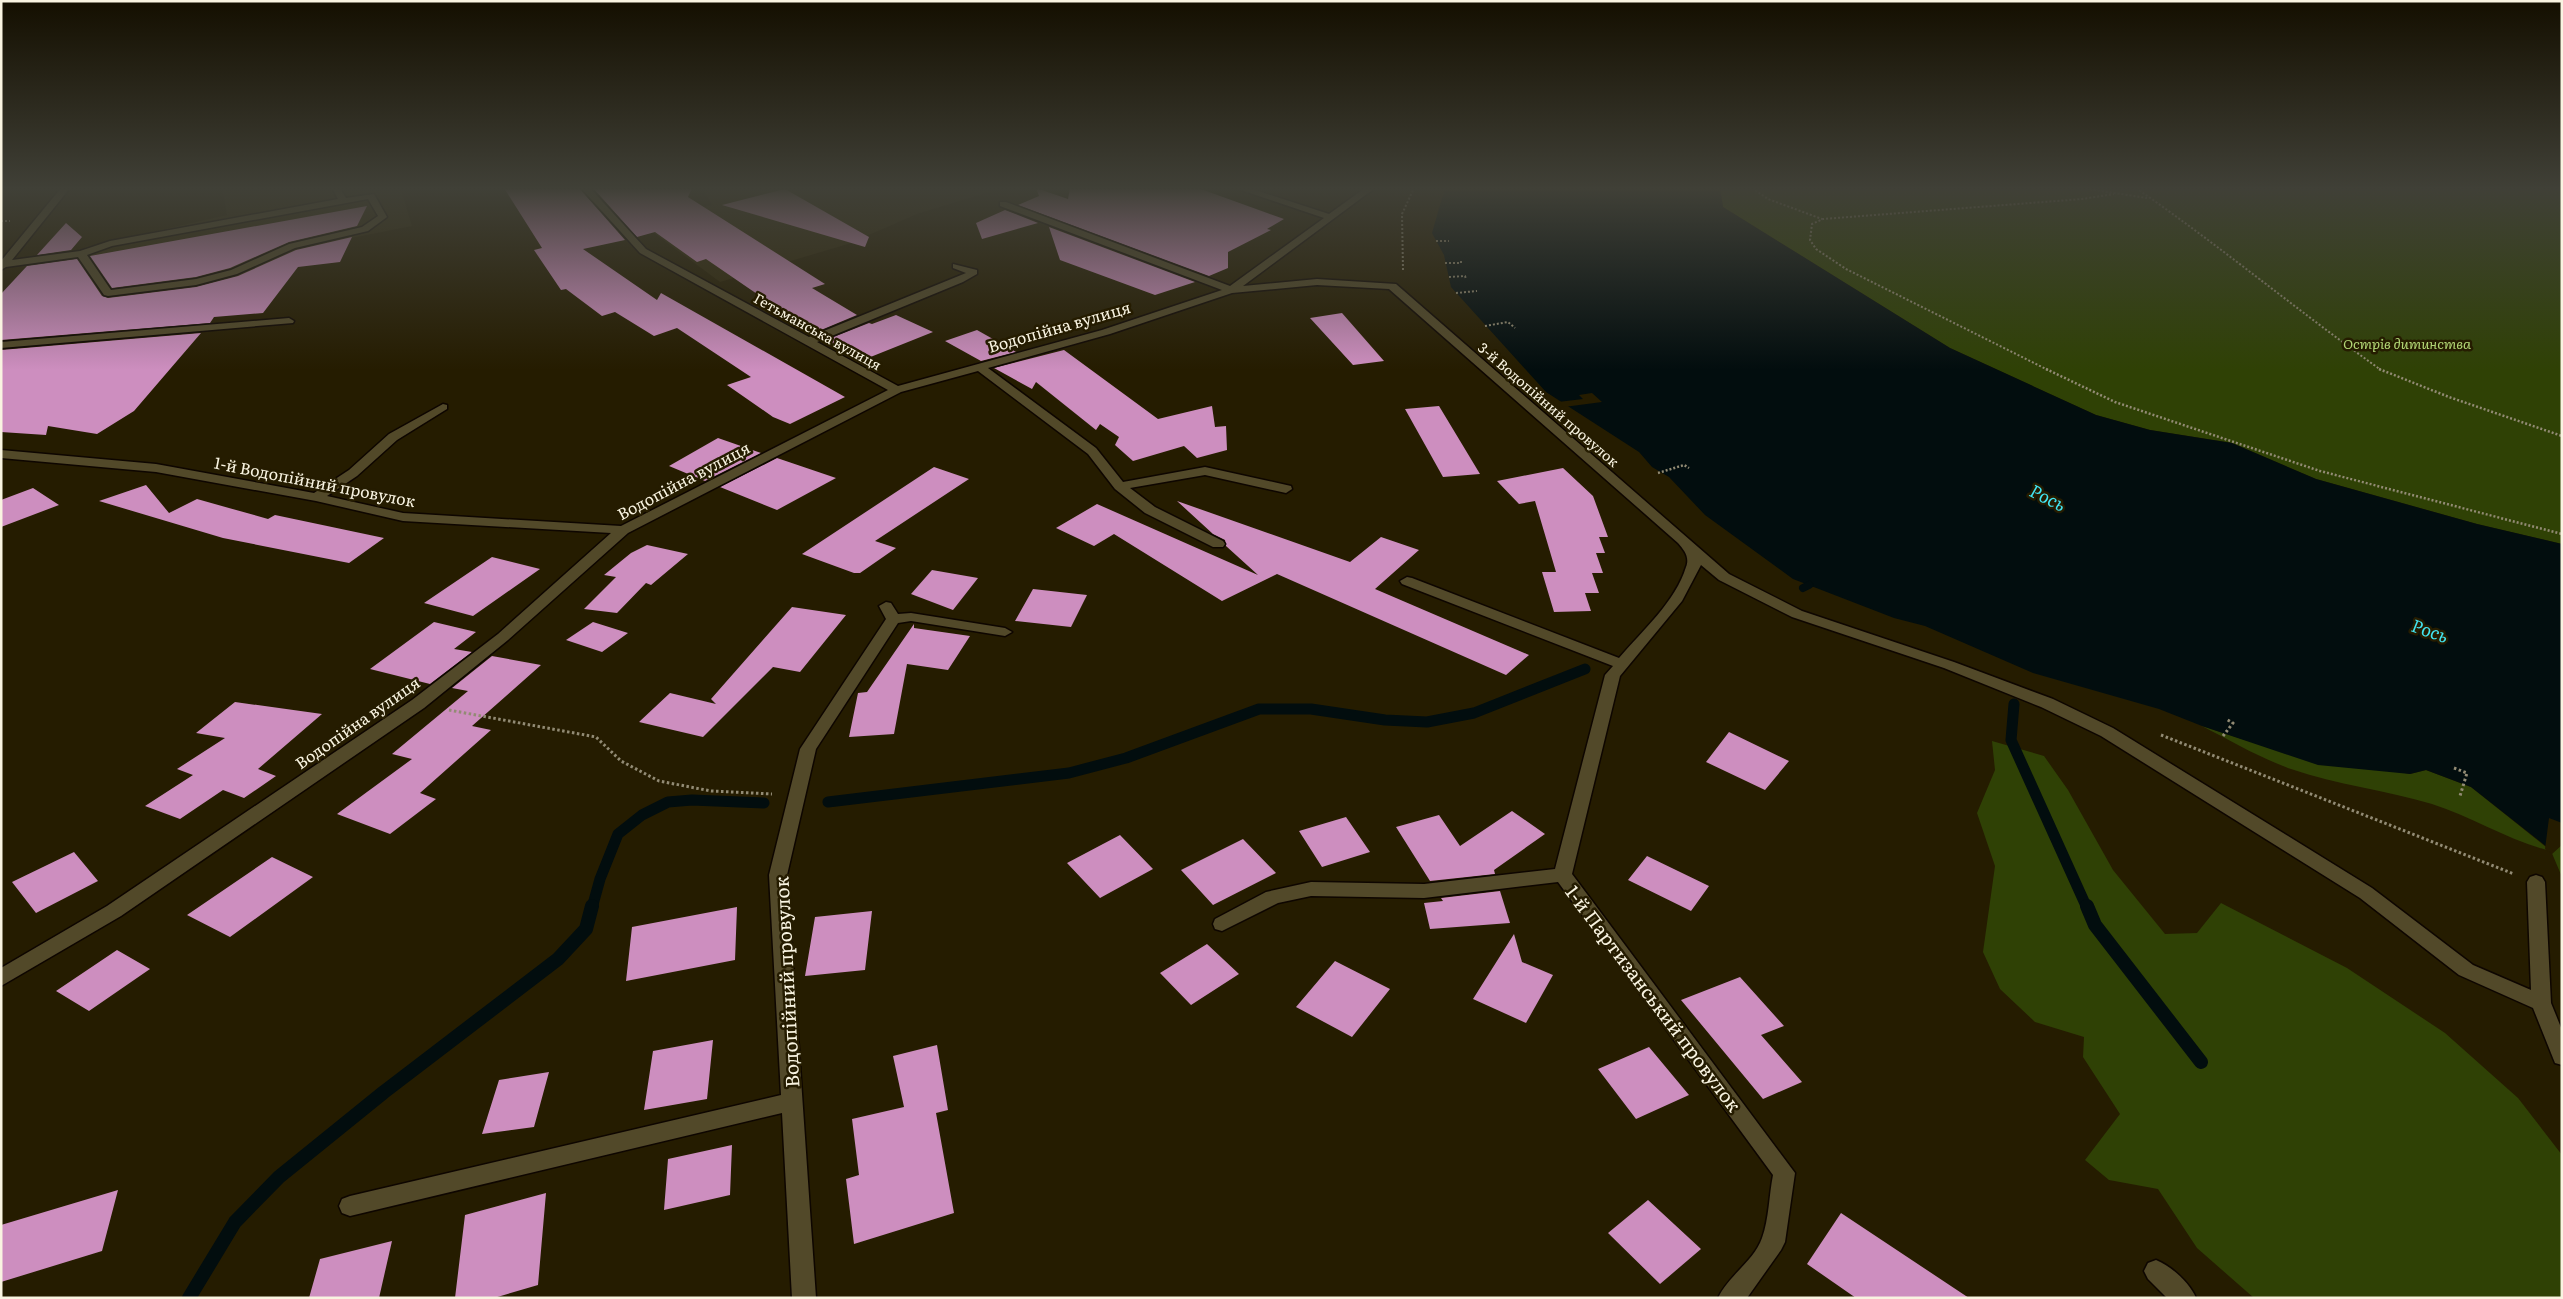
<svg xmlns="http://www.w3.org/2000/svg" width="2563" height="1299" viewBox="0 0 2563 1299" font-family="Literata,serif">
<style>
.built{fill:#302708}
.green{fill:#2f4105}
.water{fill:#020d0e}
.pier{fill:#251c00}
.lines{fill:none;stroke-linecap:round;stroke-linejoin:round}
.stream-far2{stroke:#020d0e;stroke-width:8}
.stream-far1{stroke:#020d0e;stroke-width:11}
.stream{stroke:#020d0e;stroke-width:14}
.building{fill:#cd8ebf}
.minor-casing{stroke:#0e0600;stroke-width:3}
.path-far2{stroke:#928b74;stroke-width:2;stroke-dasharray:2 2;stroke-linecap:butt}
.path-far1{stroke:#928b74;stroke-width:2.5;stroke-dasharray:2 2;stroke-linecap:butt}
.path{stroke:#928b74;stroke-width:3;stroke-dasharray:2.5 2.5;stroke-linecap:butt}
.minor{fill:#524929;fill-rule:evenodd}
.labels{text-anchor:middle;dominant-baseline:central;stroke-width:5;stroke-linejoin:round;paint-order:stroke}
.far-street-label{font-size:14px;fill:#f9f4e1;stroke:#251c00}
.far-park-label{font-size:14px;font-style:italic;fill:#b1d574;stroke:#251c00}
.street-label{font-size:16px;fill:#f9f4e1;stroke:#251c00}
.water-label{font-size:18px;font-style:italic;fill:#42e5f1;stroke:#251c00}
.near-street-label{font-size:19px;fill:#f9f4e1;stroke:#251c00}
</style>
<rect width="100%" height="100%" fill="#251c00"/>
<path class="built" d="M 222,188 L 407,188 L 402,193 L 412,226 L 301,248 L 265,271 L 92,302 L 85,247 L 227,215 Z
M 706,188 L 1002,188 L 917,214 L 848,244 L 720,282 L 639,222 L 712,205 L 703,190 Z"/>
<path class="green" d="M 1720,188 L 2562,188 L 2562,544 L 2477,524 L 2316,479 L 2232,443 L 2150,430 L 2096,415 L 1950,348 L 1723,207 Z
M 2202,726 L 2245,740 L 2410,774 L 2426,770 L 2471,787 L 2551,851 L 2562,842 L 2562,877 L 2551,851 C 2509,841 2473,817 2432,804 C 2386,790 2337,785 2291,769 C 2260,758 2231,741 2202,726 Z
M 1992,741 L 2044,756 L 2068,790 L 2113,870 L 2165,934 L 2197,933 L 2221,903 L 2347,968 L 2445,1033 L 2518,1098 L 2562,1155 L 2562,1298 L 2254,1298 L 2197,1248 L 2158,1189 L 2109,1180 L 2085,1160 L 2120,1114 L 2083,1057 L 2084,1037 L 2035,1022 L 2000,989 L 1983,952 L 1995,866 L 1977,813 L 1995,770 Z"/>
<path class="water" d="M 1445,188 L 1720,188 L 1723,207 L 1950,348 L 2096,415 L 2150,430 L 2232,443 L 2316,479 L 2477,524 L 2562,544 L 2562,842 L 2552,851 L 2471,787 L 2426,770 L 2410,774 L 2318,765 L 2202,726 L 2159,709 L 2033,673 L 1925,626 L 1894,618 L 1793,579 L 1705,515 L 1669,477 L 1652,467 L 1639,452 L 1546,392 L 1451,287 L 1444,255 L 1432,233 Z"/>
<path class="pier" d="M 1592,393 L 1602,402 L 1564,407 L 1558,402 L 1583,399 L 1579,395 Z
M 2549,818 L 2562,823 L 2562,845 L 2552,854 L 2545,849 Z"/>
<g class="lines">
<path class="stream-far2" d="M 1803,588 L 1809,585"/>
<path class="stream-far1" d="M 2014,704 L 2011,740 L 2087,908
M 828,802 L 1069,773 L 1126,758 L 1259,709 L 1311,709 L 1385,720 L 1427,722 L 1474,713 L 1585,669
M 592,908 L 600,879 L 618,834 L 642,815 L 668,802 L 692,800 L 764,803"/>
<path class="stream" d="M 2087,906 L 2095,925 L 2201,1062
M 189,1298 L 235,1222 L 279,1177 L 384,1092 L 558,959 L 586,929 L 592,906"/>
</g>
<path class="building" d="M 504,188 L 579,188 L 625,240 L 583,249 L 657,300 L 661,293 L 845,397 L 790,424 L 773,417 L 727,385 L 751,377 L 677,328 L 654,336 L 615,312 L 602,316 L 566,289 L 561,290 L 534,250 L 542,248 Z
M 593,188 L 692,188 L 688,197 L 825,284 L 812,288 L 857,315 L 814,333 L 706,259 L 697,262 L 655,232 L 637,237 Z
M 1036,188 L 1068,199 L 1070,188 L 1198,188 L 1284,219 L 1267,229 L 1271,230 L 1228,252 L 1228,268 L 1209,276 L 1018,205 L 1039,196 Z
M 785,189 L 869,237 L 865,247 L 722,205 Z
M 367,206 L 357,226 L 289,242 L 230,268 L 196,277 L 112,288 L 90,256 Z
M 1005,210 L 1038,223 L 982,239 L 976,223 Z
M 66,223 L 82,237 L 71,250 L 37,255 Z
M 1049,227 L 1195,282 L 1155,295 L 1060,260 Z
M 352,237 L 340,262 L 298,267 L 263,313 L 214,317 L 210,323 L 1,340 L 1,294 L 27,266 L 77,259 L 102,296 L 108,298 L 196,287 L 238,276 L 296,250 Z
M 1342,313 L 1384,361 L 1353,365 L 1310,318 Z
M 896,315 L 933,332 L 858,362 L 826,340 L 869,323 L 872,324 Z
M 977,330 L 1016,352 L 981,361 L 945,341 Z
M 201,333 L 134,411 L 97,434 L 48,426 L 46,435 L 1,432 L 1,350 Z
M 1064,350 L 1158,419 L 1212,406 L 1215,427 L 1226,426 L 1227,450 L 1197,458 L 1184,446 L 1133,461 L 1115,445 L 1119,437 L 1100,424 L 1096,430 L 1036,382 L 1032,389 L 994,368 Z
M 1439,406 L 1480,474 L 1443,477 L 1405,409 Z
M 718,438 L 761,453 L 705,481 L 669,466 Z
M 777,458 L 836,478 L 777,510 L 720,487 Z
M 934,467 L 969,479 L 875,541 L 896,548 L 860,573 L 854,573 L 802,554 Z
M 1563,468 L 1593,496 L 1608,537 L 1599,537 L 1605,553 L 1596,553 L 1603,573 L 1592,573 L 1599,593 L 1585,593 L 1591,611 L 1554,612 L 1542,572 L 1556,572 L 1535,501 L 1519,504 L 1497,481 Z
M 146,485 L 169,513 L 197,499 L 268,519 L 275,515 L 384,538 L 349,563 L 223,538 L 99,501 Z
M 33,488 L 59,505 L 1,527 L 1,500 Z
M 1177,501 L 1350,562 L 1381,537 L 1419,550 L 1375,589 L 1529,655 L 1506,675 L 1277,574 L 1222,601 L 1114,534 L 1094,546 L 1056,528 L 1097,504 L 1258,575 L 1226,546 L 1225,540 L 1213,534 Z
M 647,545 L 688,554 L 651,585 L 646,583 L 617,613 L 584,609 L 616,577 L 604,575 L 631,553 Z
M 492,557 L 540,569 L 473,616 L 424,603 Z
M 932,570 L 978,578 L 953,610 L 911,594 Z
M 1033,589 L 1087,595 L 1071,627 L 1015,621 Z
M 792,607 L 846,615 L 800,672 L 773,667 L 703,737 L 639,722 L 670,693 L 716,704 L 711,699 Z
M 434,622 L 476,632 L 454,649 L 472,652 L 430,684 L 370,669 Z
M 593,622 L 628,633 L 602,652 L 566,640 Z
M 914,624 L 914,628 L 970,636 L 948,670 L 907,664 L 894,734 L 849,737 L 858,693 L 867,692 Z
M 492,656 L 541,665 L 472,726 L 491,730 L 420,793 L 436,799 L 390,834 L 337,814 L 412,759 L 392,754 L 468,691 L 452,688 Z
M 235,702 L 322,714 L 258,769 L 276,776 L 244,798 L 223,790 L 180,819 L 145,806 L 193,775 L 177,769 L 225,738 L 196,733 Z
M 1729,732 L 1789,761 L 1765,790 L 1706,762 Z
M 1512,811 L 1545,834 L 1494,870 L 1495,874 L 1430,881 L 1396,827 L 1439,815 L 1460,846 Z
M 1346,817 L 1370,852 L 1322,867 L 1299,831 Z
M 1120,835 L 1153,869 L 1100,898 L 1067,863 Z
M 1243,839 L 1276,873 L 1213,905 L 1181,870 Z
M 74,852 L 98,881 L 36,913 L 12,882 Z
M 1647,856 L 1709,886 L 1691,911 L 1628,880 Z
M 272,857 L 313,877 L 230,937 L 187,915 Z
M 1500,891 L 1510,923 L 1430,929 L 1424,903 L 1443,901 L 1441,898 Z
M 737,907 L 735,960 L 626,981 L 632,927 Z
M 872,911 L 865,970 L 805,976 L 815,917 Z
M 1514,934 L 1522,962 L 1553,975 L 1526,1023 L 1473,999 Z
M 1207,944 L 1239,974 L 1191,1005 L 1160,973 Z
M 117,950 L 150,969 L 89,1011 L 56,991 Z
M 1335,961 L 1390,989 L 1352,1037 L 1296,1007 Z
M 1740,977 L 1784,1026 L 1761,1035 L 1802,1082 L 1763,1099 L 1681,1000 Z
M 713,1040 L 707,1099 L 644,1110 L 653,1051 Z
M 937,1045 L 948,1110 L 936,1113 L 954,1213 L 854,1244 L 846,1179 L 859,1175 L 852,1119 L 904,1107 L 893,1056 Z
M 1649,1047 L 1689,1095 L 1636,1119 L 1598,1069 Z
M 549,1072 L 534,1127 L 482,1134 L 499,1080 Z
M 732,1145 L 730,1195 L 664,1210 L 668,1159 Z
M 118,1190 L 102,1251 L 1,1282 L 1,1225 Z
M 546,1193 L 538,1285 L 494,1298 L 455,1298 L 465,1215 Z
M 1648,1200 L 1701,1249 L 1660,1284 L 1608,1233 Z
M 1841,1213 L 1969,1298 L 1856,1298 L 1807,1264 Z
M 392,1241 L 379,1298 L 309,1298 L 320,1259 Z"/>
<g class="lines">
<g class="minor-casing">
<path id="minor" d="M 61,188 L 70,188 L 12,260 L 80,251 L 110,241 L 338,199 L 332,188 L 340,188 L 346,198 L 374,194 L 387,217 L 368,231 L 295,248 L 237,274 L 196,285 L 108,296 L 104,295 L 78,257 L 6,267 L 1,270 L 1,261 ZM 368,199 L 378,216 L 362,227 L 289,244 L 231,270 L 196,279 L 111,290 L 87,255 L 112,246 Z
M 581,188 L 590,188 L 646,249 L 809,337 L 966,273 L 953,268 L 953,264 L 977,270 L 977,274 L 963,282 L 817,342 L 898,386 L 1102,330 L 1222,290 L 1000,206 L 1000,202 L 1006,202 L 1230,286 L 1324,218 L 1235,188 L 1249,188 L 1329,214 L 1365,188 L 1375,188 L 1243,286 L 1317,279 L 1396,284 L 1729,574 L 1802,611 L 1954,662 L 2053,699 L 2113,728 L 2372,888 L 2473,965 L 2531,990 L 2527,882 L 2530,877 L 2536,875 L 2542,877 L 2545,882 L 2551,1003 L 2562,1030 L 2562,1065 L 2555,1063 L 2533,1008 L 2459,975 L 2360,898 L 2101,736 L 2041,707 L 1944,668 L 1792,617 L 1719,580 L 1701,565 L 1682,601 L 1620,676 L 1572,874 L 1795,1173 L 1785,1242 L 1781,1250 L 1747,1298 L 1718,1298 C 1728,1276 1754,1261 1762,1238 C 1769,1219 1769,1195 1773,1175 L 1558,882 L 1424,898 L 1311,896 L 1278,903 L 1222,931 L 1215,929 L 1213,924 L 1215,919 L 1266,892 L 1311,882 L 1424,884 L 1555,869 L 1605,675 L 1613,666 L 1402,584 L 1400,581 L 1407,577 L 1412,578 L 1619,658 C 1642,631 1676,601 1686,567 C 1690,557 1684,550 1678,543 L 1389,289 L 1317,285 L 1232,293 L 1110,334 L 988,368 L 1096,448 L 1123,482 L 1205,467 L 1291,486 L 1292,489 L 1286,493 L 1205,475 L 1130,488 L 1155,507 L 1223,541 L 1225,544 L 1223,547 L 1213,547 L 1145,513 L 1115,489 L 1088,454 L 978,371 L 901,392 L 628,533 L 508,640 L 424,708 L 121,916 L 1,986 L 1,968 L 107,906 L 412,700 L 498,634 L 611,533 L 403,521 L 316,501 L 156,472 L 1,458 L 1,450 L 156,464 L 314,493 L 349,470 L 389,434 L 443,404 L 447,405 L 447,409 L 397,440 L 357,476 L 327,496 L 403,513 L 621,526 L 888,390 L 640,253 Z
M 289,318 L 294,321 L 293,323 L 1,348 L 1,342 Z
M 886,602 L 891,603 L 898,614 L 911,613 L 1005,628 L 1012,632 L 1005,636 L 911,621 L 898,623 L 816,749 L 787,875 L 816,1298 L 792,1298 L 782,1113 L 350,1216 L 342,1213 L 339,1206 L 342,1199 L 350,1196 L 781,1095 L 769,875 L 800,749 L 886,619 L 879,606 Z
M 2156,1260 C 2171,1266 2190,1283 2196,1298 L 2167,1298 L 2148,1279 L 2144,1271 L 2148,1263 Z"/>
</g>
<path class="path-far2" d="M 1752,188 L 1768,199 L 1822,219
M 2082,188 L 2147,198
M 2136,188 C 2220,246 2298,311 2381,370
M 2323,188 L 2325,189
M 1,221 L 10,221
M 1436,241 L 1449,241
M 1445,263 L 1461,263 L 1461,259
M 1403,270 L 1402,214 L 1414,188
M 1449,277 L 1465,276 L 1466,279
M 1456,293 L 1477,291
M 1485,326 L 1508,322 L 1515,328
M 2048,370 L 1846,269 L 1816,249 L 1810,240 L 1812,224 L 1823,219 L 2082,199 L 2114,194"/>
<path class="path-far1" d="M 2046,369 L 2115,402 L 2320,471 L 2562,534
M 2379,369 L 2449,397 L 2562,436
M 1658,473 L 1684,465 L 1689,468"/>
<path class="path" d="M 449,710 L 596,737 L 621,761 L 659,781 L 711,791 L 772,794
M 2161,735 L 2514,874
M 2223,736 L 2233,723 L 2226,719
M 2454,768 L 2467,773 L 2460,796"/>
<use href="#minor" class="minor"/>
</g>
<linearGradient id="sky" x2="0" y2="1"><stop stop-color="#140f00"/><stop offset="0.51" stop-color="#404037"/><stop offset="1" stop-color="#404037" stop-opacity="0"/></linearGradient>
<rect width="2563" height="370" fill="url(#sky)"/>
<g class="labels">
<g class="far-street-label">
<text transform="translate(818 331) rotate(29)">Гетьманська вулиця</text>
<text transform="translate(1549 404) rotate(41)">3-й Водопійний провулок</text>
</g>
<g class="far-park-label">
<text x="2407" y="343">Острів дитинства</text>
</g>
<g class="street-label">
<text transform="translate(1059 326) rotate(-16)">Водопійна вулиця</text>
<text transform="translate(683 480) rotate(-28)">Водопійна вулиця</text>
<text transform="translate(315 481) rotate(11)">1-й Водопійний провулок</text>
<text transform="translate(357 722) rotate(-35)">Водопійна вулиця</text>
</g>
<g class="water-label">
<text transform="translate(2048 497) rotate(27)">Рось</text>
<text transform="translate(2430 630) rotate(19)">Рось</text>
</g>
<g class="near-street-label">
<text transform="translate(786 982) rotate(-93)">Водопійний провулок</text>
<text transform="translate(1654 998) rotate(53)">1-й Партизанський провулок</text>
</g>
</g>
<rect width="2563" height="1299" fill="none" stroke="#f9f4e1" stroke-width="5"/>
</svg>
